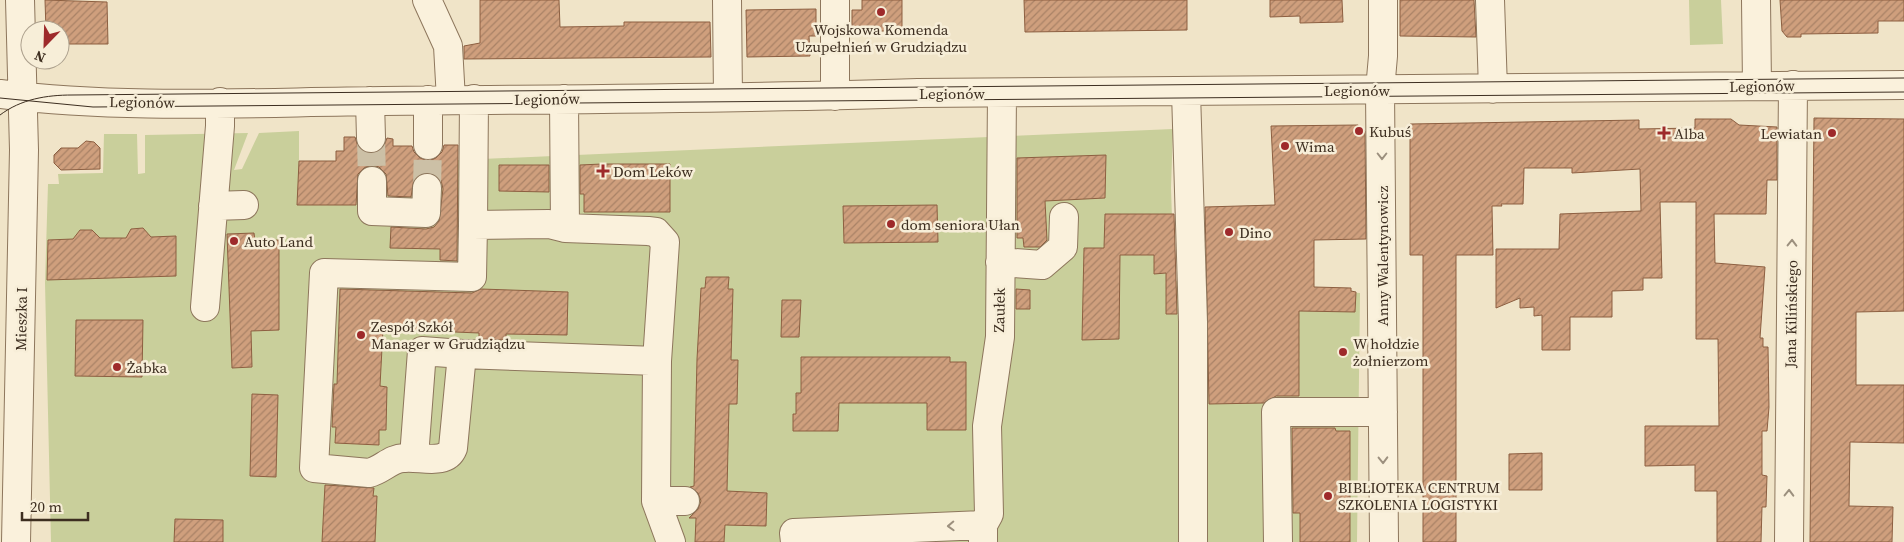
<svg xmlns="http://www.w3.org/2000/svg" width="1904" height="542" viewBox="0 0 1904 542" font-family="'Source Serif 4',serif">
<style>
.green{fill:#c9cf9b}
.building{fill:url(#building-hatch);stroke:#8d5f41}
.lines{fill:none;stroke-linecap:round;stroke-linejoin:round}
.minor-tunnel{stroke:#ccc0a6;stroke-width:28;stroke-dasharray:28 14;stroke-linecap:butt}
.minor-casing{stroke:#8d765c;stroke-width:30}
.minor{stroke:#faf1dc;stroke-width:28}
.tram{stroke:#3d2e20;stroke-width:1}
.oneway{stroke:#9c907e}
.poi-dot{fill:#9e2a2b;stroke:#f7eed8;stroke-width:2}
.labels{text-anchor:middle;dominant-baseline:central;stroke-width:5;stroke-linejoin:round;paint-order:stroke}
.poi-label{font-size:15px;fill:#3d2e20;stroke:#f7eed8;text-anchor:start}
.street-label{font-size:15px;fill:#3d2e20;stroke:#f7eed8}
</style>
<defs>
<pattern id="building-hatch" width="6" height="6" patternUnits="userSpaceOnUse" patternTransform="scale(1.25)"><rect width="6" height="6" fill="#cf9f7d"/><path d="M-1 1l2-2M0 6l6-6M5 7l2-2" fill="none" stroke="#a98266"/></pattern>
</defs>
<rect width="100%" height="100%" fill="#f0e4c8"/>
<path class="green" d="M 1689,0 L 1721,0 L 1723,44 L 1690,45 Z
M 1173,129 L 1171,188 L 1174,281 L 1360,293 L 1357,542 L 51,542 L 45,283 L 48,184 L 59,184 L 58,174 L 103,173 L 104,134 L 137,134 L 138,174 L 145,173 L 145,135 L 248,133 L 234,170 L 242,169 L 259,133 L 299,131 L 299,167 Z"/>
<path class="building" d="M 45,0 L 107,2 L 108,44 L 60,44 L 60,30 L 46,30 Z
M 480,0 L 559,0 L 560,27 L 624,26 L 624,22 L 710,22 L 711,57 L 464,59 L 464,46 L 480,43 Z
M 862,0 L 902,0 L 902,31 L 852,31 L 852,10 L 862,10 Z
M 1024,0 L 1187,0 L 1187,30 L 1025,32 Z
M 1270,0 L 1342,0 L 1343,22 L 1300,23 L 1300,16 L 1270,17 Z
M 1400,0 L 1474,0 L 1476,37 L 1400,36 Z
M 1780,0 L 1904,0 L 1904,21 L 1878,21 L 1878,33 L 1801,34 L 1801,37 L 1787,37 L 1782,31 Z
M 816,9 L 816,36 L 809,36 L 810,56 L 747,57 L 746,10 Z
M 1814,118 L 1904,119 L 1904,311 L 1856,312 L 1856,385 L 1904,385 L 1904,443 L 1850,442 L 1849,506 L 1893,507 L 1892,542 L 1810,542 Z
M 1695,119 L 1731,119 L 1739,125 L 1777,127 L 1777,180 L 1767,180 L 1766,214 L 1714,214 L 1715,263 L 1765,267 L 1760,338 L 1763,338 L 1763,347 L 1768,347 L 1769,407 L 1767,431 L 1762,431 L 1762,475 L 1767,476 L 1766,507 L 1762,507 L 1761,542 L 1717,542 L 1717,491 L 1695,491 L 1695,465 L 1645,466 L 1645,426 L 1719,426 L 1718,339 L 1696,339 L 1696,202 L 1660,202 L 1662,278 L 1643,278 L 1643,290 L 1612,291 L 1612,317 L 1570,317 L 1570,350 L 1542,350 L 1542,315 L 1534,316 L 1534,307 L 1520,308 L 1520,298 L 1496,308 L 1496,249 L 1559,249 L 1560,214 L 1641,211 L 1640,169 L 1572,173 L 1572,168 L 1524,168 L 1523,204 L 1501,204 L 1502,206 L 1492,206 L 1493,255 L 1456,255 L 1456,542 L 1423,542 L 1423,255 L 1410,255 L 1410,124 L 1639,120 L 1639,129 L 1695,128 Z
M 1358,125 L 1365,131 L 1366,239 L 1314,240 L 1314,287 L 1351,288 L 1351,291 L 1356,292 L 1355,312 L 1299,311 L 1299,396 L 1276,396 L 1264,403 L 1209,404 L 1205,207 L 1275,205 L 1271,126 Z
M 344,137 L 355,137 L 358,147 L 364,152 L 371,154 L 380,151 L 384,146 L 387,138 L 393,139 L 393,146 L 412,146 L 414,152 L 420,158 L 428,161 L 436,158 L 442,152 L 444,145 L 458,145 L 457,261 L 440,260 L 440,249 L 390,248 L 391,227 L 426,229 L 434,227 L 439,221 L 443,189 L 441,180 L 435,175 L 428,172 L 420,174 L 414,179 L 411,197 L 388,196 L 386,174 L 379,167 L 372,165 L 364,168 L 358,174 L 356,205 L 297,205 L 299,161 L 336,161 L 336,151 L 344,151 Z
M 86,141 L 94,142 L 100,148 L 100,169 L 61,170 L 54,163 L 54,155 L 61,148 L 78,148 Z
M 1106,155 L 1105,198 L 1045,201 L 1047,240 L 1040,247 L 1024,247 L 1023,238 L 1017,238 L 1017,158 Z
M 602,164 L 670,164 L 670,212 L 584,212 L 584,194 L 580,194 L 580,165 Z
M 499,165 L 549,165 L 549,192 L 499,191 Z
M 937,205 L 938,242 L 844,243 L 843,206 Z
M 1105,214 L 1174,214 L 1177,314 L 1166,314 L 1166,273 L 1154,274 L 1154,255 L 1120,255 L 1119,339 L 1082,340 L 1084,248 L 1104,248 Z
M 143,228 L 151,237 L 176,236 L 176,276 L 47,280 L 48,240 L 73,239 L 80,230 L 92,230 L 100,238 L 126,238 L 131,229 Z
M 254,233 L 255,241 L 279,240 L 279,330 L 251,331 L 252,367 L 232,368 L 227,234 Z
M 706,277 L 729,277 L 728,289 L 733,289 L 731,360 L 738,360 L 737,404 L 729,404 L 727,491 L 767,493 L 766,526 L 725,525 L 724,542 L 695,542 L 696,518 L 689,518 L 698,509 L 701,501 L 698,493 L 690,487 L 694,486 L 697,359 L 701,288 L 705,288 Z
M 340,289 L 472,293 L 481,289 L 568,292 L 567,335 L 506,334 L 506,340 L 479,339 L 479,333 L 383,329 L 380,386 L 387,387 L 386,430 L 379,430 L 379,445 L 335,443 L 336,427 L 332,427 L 334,384 L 337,384 Z
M 1016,289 L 1030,290 L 1030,309 L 1016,309 Z
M 782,300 L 801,300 L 799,337 L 781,337 Z
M 76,320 L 143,320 L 142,377 L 75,376 Z
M 801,357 L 950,357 L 950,362 L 966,362 L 966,430 L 927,430 L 927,403 L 839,403 L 838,431 L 793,431 L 793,414 L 796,414 L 796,393 L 801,393 Z
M 252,394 L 278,395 L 276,477 L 250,476 Z
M 1292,428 L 1335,428 L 1336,431 L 1350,431 L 1350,542 L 1300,542 L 1300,513 L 1293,513 Z
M 1542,453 L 1542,490 L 1509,490 L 1509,454 Z
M 325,485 L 374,488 L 373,496 L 377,496 L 375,542 L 322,542 Z
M 175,519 L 223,520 L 223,542 L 174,542 Z"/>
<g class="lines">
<path class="minor-tunnel" d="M 371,138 L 372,181
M 427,188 L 428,145"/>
<g class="minor-casing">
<path id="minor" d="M 427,0 L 448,46 L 451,100
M 727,0 L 728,97
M 1383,0 L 1383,56 L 1380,90 L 1384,542
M 1490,0 L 1493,89
M 1756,0 L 1757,86
M 1186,92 L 1193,322 L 1193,542
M 0,94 C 126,110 256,102 383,101 C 561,99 740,99 918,93 L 1904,85
M 835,96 L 835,0
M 474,99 L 473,225 L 549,224 L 565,228 L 648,231 L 656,232 L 665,242 L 657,361 L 656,501 L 685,501
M 564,99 L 565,228
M 370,101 L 371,138
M 428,145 L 428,100
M 372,181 L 372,211 L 426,213 L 427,188
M 213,206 L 244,205
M 473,225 L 472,277 L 324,273 L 314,468 L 369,473 C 382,470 391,458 404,458 C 420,456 446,466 453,448 L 462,354 L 657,361
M 1000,262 L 1042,265 L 1063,247 L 1064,217
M 205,307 L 220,126 L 220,102
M 414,457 L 422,351 L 462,354
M 656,501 L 671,542
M 983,525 L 989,514 L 987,426 L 1000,337 L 1002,93
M 16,542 L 24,150 L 20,0
M 795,542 L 794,533 L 983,525 L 983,542
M 1278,542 L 1276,412 L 1383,412
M 1789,542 L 1793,85"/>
</g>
<use href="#minor" class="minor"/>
<path class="tram" d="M 0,98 L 93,107 L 1904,92
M 0,115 C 21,99 47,95 72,95 L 1904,78"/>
</g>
<defs><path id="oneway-chevron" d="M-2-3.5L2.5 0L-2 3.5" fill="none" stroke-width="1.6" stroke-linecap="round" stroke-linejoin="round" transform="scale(1.25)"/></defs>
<g class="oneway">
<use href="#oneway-chevron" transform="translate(1382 156) rotate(90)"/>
<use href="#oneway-chevron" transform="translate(1792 243) rotate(-89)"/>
<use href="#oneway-chevron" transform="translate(1383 460) rotate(89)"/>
<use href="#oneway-chevron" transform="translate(1789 493) rotate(-89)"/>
<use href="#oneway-chevron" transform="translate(951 526) rotate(178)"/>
</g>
<g class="poi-dot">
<circle cx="881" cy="12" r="5"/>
<circle cx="1359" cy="131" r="5"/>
<path d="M1661.5 125.5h5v5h5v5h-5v5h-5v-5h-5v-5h5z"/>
<circle cx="1832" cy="133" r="5"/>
<circle cx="1285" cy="146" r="5"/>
<path d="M600.5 163.5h5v5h5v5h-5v5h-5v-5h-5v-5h5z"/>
<circle cx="891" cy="224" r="5"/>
<circle cx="1229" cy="232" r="5"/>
<circle cx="234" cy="241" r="5"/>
<circle cx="361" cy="335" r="5"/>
<circle cx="1343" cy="352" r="5"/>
<circle cx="117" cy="367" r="5"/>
<circle cx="1328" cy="496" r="5"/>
</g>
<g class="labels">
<g class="poi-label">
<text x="881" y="29" text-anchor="middle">Wojskowa Komenda<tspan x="881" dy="17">Uzupełnień w Grudziądzu</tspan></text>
<text x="1369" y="131">Kubuś</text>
<text x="1674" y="133">Alba</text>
<text x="1822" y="133" text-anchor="end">Lewiatan</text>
<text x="1295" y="146">Wima</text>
<text x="613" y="171">Dom Leków</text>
<text x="901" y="224">dom seniora Ułan</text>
<text x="1239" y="232">Dino</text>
<text x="244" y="241">Auto Land</text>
<text x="371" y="326">Zespół Szkół<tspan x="371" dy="17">Manager w Grudziądzu</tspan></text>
<text x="1353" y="343">W hołdzie<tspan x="1353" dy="17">żołnierzom</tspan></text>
<text x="127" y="367">Żabka</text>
<text x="1338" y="487">BIBLIOTEKA CENTRUM<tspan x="1338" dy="17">SZKOLENIA LOGISTYKI</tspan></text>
</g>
<g class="street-label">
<text transform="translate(1762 86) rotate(-1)">Legionów</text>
<text x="1357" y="90">Legionów</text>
<text x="952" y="93">Legionów</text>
<text transform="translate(547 99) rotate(-1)">Legionów</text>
<text transform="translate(142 102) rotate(1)">Legionów</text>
<text transform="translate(1382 256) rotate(-90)">Anny Walentynowicz</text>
<text transform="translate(999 310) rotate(-89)">Zaułek</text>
<text transform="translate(1791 314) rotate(-89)">Jana Kilińskiego</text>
<text transform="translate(21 319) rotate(-89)">Mieszka I</text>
</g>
</g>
<g transform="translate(45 45) rotate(203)"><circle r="24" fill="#f7eed8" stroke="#ada18e"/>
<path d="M0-4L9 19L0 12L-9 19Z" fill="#9e2a2b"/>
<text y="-8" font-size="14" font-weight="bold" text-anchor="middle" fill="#3d2e20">N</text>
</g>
<path d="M22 512v8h66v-8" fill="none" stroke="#3d2e20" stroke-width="2.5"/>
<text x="30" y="512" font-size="15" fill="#3d2e20" stroke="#f7eed8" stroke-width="4" paint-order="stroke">20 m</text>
</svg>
